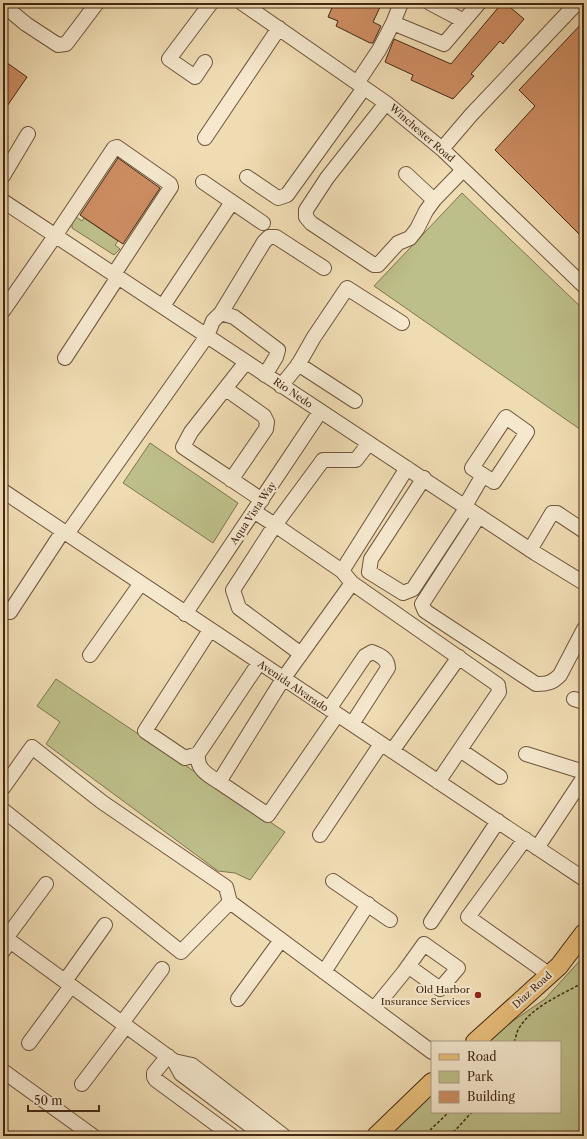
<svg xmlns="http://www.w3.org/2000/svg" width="587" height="1139" viewBox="0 0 587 1139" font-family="'Libre Caslon Text',serif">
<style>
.green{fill:#bdbf8a;stroke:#80744f}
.building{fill:#cd8d62;stroke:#442814}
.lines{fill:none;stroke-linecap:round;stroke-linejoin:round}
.minor-casing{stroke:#6f553c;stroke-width:16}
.major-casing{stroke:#442814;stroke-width:20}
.path{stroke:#442814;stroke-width:1.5;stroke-dasharray:3 2;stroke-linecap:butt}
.minor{stroke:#f5e8ce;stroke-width:14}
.major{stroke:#e8be7a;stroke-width:18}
.poi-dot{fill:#8f2418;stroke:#f5e8ce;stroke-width:1.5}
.labels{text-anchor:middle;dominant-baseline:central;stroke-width:4;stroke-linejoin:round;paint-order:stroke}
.street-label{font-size:10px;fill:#442814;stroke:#f5e8ce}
.poi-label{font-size:10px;fill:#442814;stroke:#f5e8ce;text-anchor:end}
</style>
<rect width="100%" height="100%" fill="#f0dcb3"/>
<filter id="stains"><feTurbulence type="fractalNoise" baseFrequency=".005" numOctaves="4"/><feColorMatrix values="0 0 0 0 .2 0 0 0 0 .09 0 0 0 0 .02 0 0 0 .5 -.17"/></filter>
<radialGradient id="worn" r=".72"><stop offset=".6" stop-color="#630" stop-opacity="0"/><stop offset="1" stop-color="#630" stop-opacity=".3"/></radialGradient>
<path class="green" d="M 462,193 L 584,310 L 584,432 L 374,286 Z
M 76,217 L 82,221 L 84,218 L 118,241 L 115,245 L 120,249 L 114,255 L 72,228 L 72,223 Z
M 150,443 L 238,503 L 213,543 L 123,483 Z
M 56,679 L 285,832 L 250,880 L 235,873 L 218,871 L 46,744 L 60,722 L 37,706 Z
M 584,956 L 584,1136 L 383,1136 L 432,1088 L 432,1112 L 560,1112 L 560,1042 L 482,1042 L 545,999 Z"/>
<path class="building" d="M 334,3 L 382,3 L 373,22 L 381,26 L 373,43 L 370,43 L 336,26 L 338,21 L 328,17 Z
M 502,3 L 505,3 L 524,19 L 503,44 L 500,41 L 471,74 L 474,76 L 453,99 L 411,80 L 413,75 L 385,62 L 394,39 L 451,64 Z
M 584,21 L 584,239 L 495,150 L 535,106 L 519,90 Z
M 3,60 L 27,77 L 3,112 Z
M 118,158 L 160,188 L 123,244 L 80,215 Z"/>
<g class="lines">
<g class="minor-casing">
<path id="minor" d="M 242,3 L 386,103 L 442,149 L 584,286
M 430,3 L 464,21
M 3,5 L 26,24 L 58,45 L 66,44 L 97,3
M 393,23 L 401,3
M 205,62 L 195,77 L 169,59 L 211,3
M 357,83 L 379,50 L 393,23 L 444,44 L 479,3
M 386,103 L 327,178 L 306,210 L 306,217 L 311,223 L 374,265 L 378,265 L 398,243 L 410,238 L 417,229 L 426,211 L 434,200
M 205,138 L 279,28
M 442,149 L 471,115 L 577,3
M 406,174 L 434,200 L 463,170
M 3,176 L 28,134
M 247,177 L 278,198 L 287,195 L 364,88
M 203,182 L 263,223
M 3,201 L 535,553 L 584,583
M 163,306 L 232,202
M 3,311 L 55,236 L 114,148 L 117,147 L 170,184 L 171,187 L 114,274
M 221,313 L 264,242 L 269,237 L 276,237 L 324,268
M 65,358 L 118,277
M 246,362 L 191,432 L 183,447 L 262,500
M 298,364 L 355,401
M 281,386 L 298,365 L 314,337 L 347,288 L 402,323
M 226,389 L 264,416 L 267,422 L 266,429 L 231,480
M 369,443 L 356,460 L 323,460 L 275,525 L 342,571 L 407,468
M 424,478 L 371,559 L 369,572 L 403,593 L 413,589 L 467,507
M 3,491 L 584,879
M 465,506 L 483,475 L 472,468 L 506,417 L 527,432 L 494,482 L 483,475
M 255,512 L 275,525 L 233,590 L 239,608 L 301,654
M 479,516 L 422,604 L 425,611 L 536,684 C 547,684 552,683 560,675 L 584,629
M 67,534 L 207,336 L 213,321 L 221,313 L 234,317 L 278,350 L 276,357 L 265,375
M 530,550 L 552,513 L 557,513 L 584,531
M 352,583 L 498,685 L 499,692 L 438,782
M 3,607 L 10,612 L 63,531
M 185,614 L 320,412
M 90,655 L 141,583
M 574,699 L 584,702
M 329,709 L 365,656 L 372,652 C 380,655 388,659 388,668 L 352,724
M 337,715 L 268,815 L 219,782 L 283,679 L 352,583 L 342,571
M 460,750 L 500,777
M 392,751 L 459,657
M 198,754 L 185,758 L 145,731 L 210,630
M 526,754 L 584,772
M 219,782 C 208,775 196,769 198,754 L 259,663
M 3,788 L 32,747 L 102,802 L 226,887 L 230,902 L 432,1052
M 3,810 L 181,952 L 230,902
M 320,835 L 381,744
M 525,839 L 468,917 L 550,975
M 537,848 L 584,777
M 333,881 L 390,920
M 431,922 L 498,821
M 3,936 L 174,1061 L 192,1065 L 284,1136
M 6,938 L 46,884
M 3,951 L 10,941
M 324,972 L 368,904
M 65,981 L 105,925
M 238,999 L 281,940
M 374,1009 L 404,972 L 424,944 L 458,968 L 440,989 L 408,966
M 122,1023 L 162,969
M 29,1043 L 71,986
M 168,1056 L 154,1073 L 154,1077 L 156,1080 L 232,1136
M 174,1061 L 181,1074 L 264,1136
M 3,1071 L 93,1136
M 82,1084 L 126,1026"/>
</g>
<g class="major-casing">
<path id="major" d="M 475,1042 L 559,966 L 584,933
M 376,1136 L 432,1082"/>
</g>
<path class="path" d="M 514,1042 C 516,1038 516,1034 518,1030 C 531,1006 562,995 584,982
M 422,1136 L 428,1132 L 449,1112
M 450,1136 L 472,1112"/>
<use href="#minor" class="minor"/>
<use href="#major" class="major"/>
</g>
<circle class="poi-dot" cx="478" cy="995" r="4"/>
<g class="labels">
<g class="street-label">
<text transform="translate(422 133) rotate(41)">Winchester Road</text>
<text transform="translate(293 393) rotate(34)">Rio Nedo</text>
<text transform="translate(253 513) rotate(-56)">Aqua Vista Way</text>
<text transform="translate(293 686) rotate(34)">Avenida Alvarado</text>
<text transform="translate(532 990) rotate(-42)">Diaz Road</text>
</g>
<g class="poi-label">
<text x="470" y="989">Old Harbor<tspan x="470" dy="12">Insurance Services</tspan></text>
</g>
</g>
<rect width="587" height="1139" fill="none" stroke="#f0dcb3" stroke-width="16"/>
<rect x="4" y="4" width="579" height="1131" fill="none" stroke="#442814" stroke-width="2"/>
<rect x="8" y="8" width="571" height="1123" fill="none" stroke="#442814"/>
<rect x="431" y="1041" width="130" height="72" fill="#f5e8ce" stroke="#ae9b84"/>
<rect x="439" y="1054" width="20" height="6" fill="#e8be7a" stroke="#ae9b84"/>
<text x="467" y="1061" font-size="12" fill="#442814">Road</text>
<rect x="439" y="1071" width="20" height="12" fill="#bdbf8a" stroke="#ae9b84"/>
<text x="467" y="1081" font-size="12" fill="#442814">Park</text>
<rect x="439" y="1091" width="20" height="12" fill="#cd8d62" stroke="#ae9b84"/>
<text x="467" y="1101" font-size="12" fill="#442814">Building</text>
<path d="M28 1105v6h71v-6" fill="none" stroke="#442814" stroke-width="2"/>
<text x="34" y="1105" font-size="12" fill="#442814" stroke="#f5e8ce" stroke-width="3" paint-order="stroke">50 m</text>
<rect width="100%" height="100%" filter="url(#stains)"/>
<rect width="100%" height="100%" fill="url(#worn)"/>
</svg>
